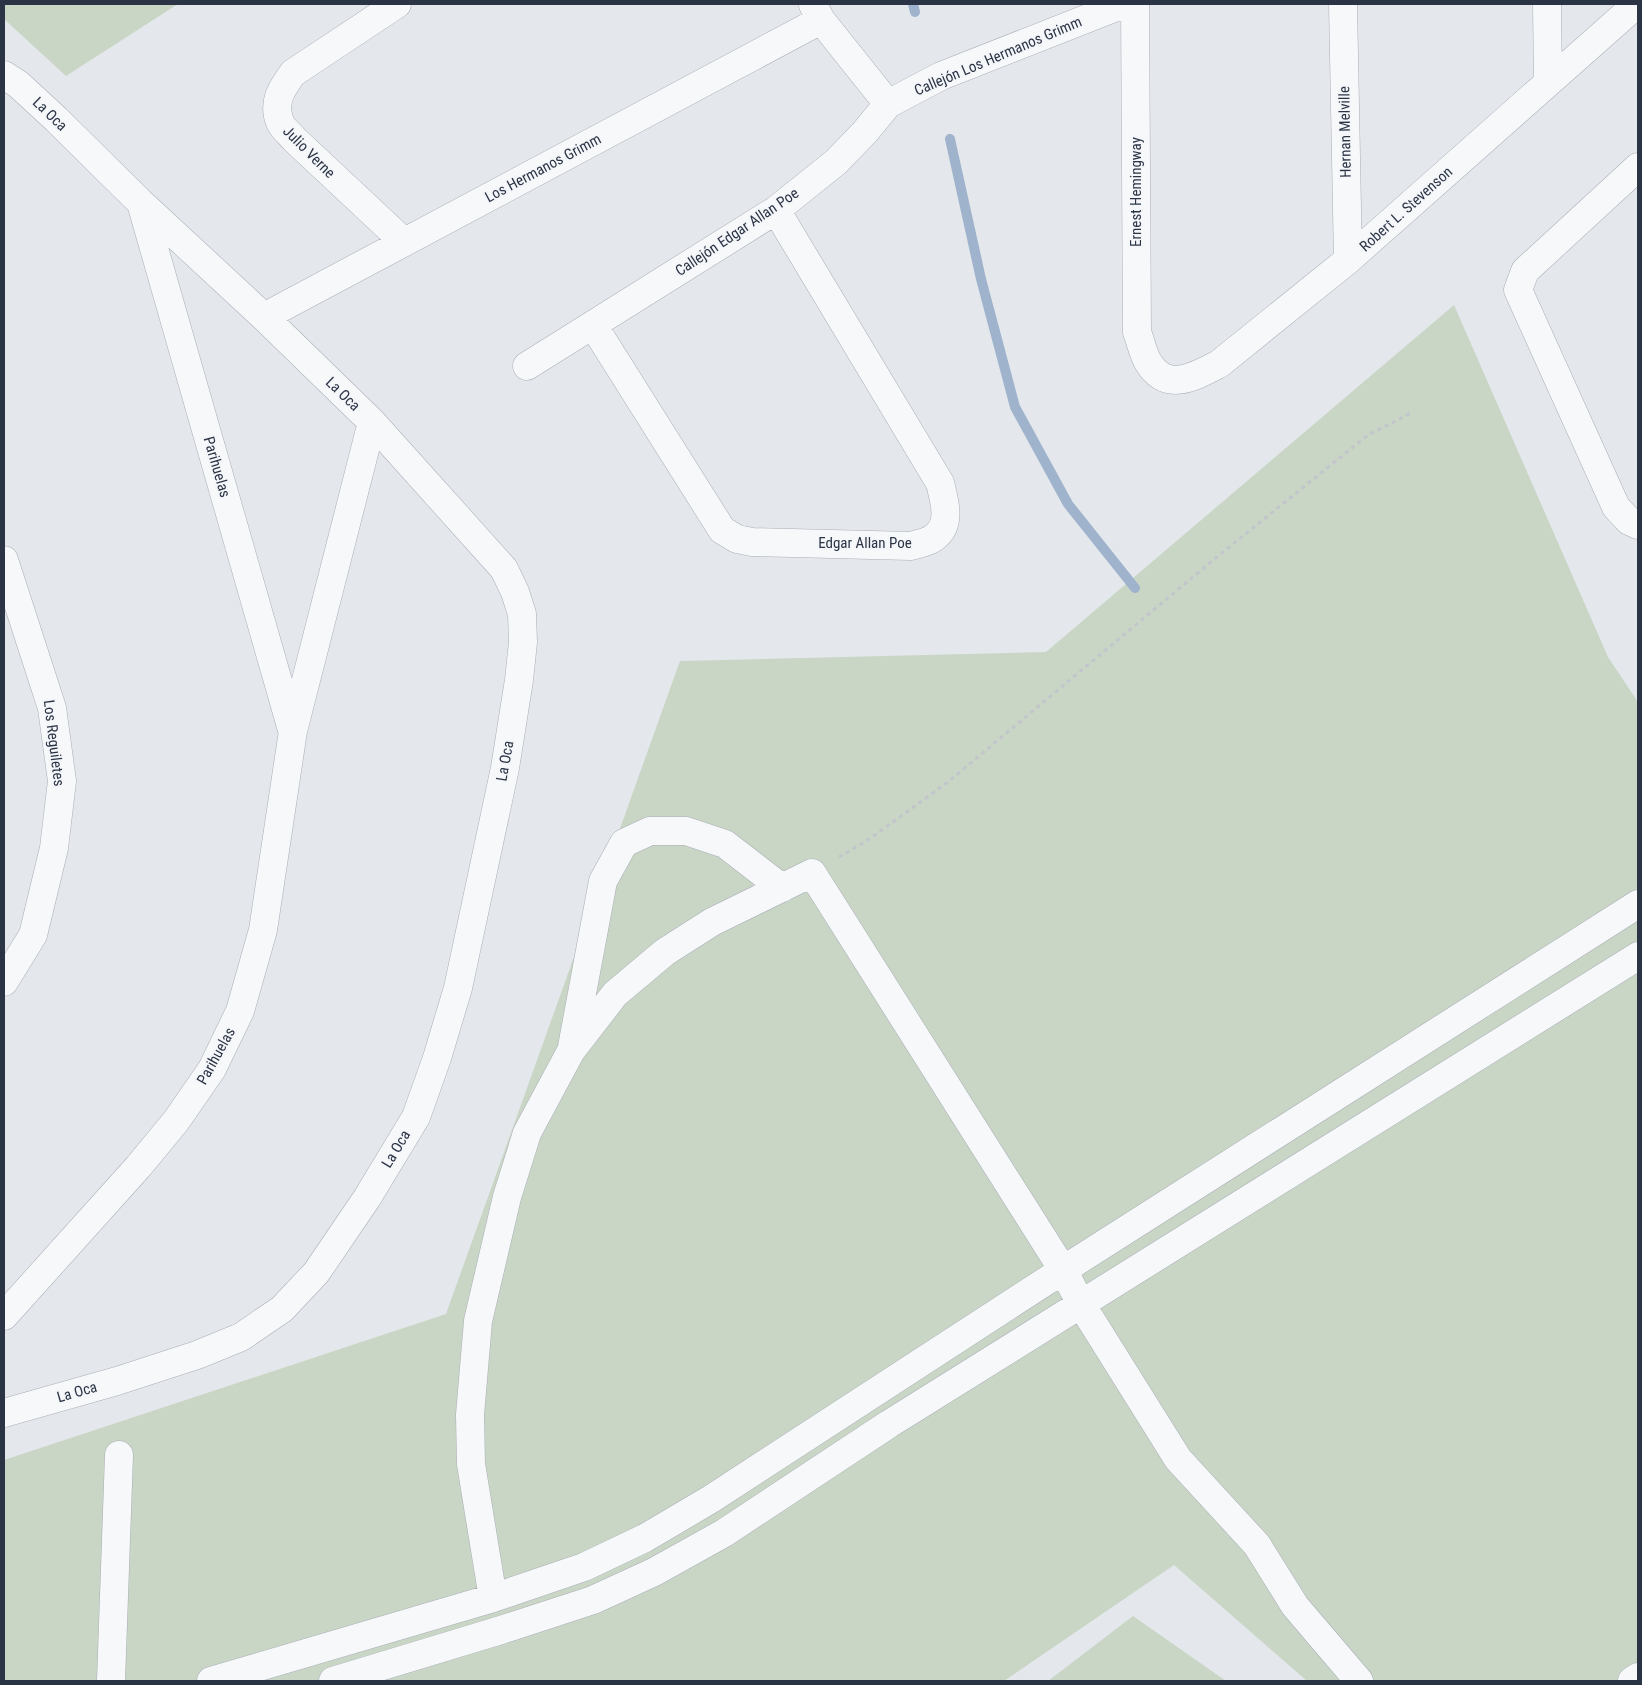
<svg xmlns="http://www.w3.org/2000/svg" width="1642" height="1685" viewBox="0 0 1642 1685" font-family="'Roboto Condensed',sans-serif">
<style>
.green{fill:#c9d6c5}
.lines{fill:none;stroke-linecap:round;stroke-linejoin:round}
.stream{stroke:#9fb4cc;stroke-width:10}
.minor-casing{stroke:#a9aeb7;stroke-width:29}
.path{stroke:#c2c5cb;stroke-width:3;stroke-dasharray:4 4;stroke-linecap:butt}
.minor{stroke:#f7f8fa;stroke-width:28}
.labels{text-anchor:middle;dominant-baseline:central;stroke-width:4;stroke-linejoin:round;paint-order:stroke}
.street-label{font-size:15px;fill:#2b3445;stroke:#f4f6f9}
</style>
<rect width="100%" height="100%" fill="#e4e7ec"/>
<path class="green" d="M 4,4 L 178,4 L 66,76 L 4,19 Z
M 1454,305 L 1608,657 L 1638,702 L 1638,1681 L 1307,1681 L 1174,1565 L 1004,1681 L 4,1681 L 4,1460 L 446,1314 L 680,661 L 1046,652 Z
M 1133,1616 L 1226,1681 L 1048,1681 Z"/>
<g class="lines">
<path class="stream" d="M 913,4 L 915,12
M 950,139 L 981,279 L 1015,407 L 1068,504 L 1135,588"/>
<g class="minor-casing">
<path id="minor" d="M 397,4 L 293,73 C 282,88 272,102 280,122 C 282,128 291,135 295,140 L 404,242
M 1135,4 L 1137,332 C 1141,342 1143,354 1148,362 C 1167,393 1194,377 1219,364 L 1348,260 L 1637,4
M 1343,4 L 1348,260
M 1547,4 L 1548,82
M 813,5 L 821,20 L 888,104 L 941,76 L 1124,4
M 4,75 L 18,84 L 56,119 L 141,203 L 264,317 L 372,422 L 504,569 L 515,592 L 522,614 L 523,642 L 519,680 L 505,768 L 458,988 L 437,1058 L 416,1117 L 367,1198 L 316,1273 L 282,1309 L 241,1337 L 197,1355 L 117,1381 L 4,1413
M 1638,167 L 1525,271 L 1518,290 L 1616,507 L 1629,521 L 1638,525
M 141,203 L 292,730
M 264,317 L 821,20
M 593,325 L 722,530 L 737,539 L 752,542 L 911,546 C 916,544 924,543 930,540 C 953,528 945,503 940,483 L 776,210
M 527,366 L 776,210 L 836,162 L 865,132 L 888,104
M 4,560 L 52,708 L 62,781 L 54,848 L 33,935 L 4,982
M 572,1047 L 603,881 L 624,843 L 650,831 L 686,831 L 725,844 L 782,888
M 4,1316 L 138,1167 L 176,1121 L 212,1069 L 240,1011 L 263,930 L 293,731 L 372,422
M 493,1598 L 471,1464 L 470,1415 L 478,1321 L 507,1197 L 527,1133 L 571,1051 L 615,994 L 665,952 L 712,922 L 812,873 L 1063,1270 L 1081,1304 L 1178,1459 L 1257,1545 L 1295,1606 L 1359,1681
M 111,1681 L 119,1455
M 211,1681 L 493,1598 L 584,1567 L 645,1538 L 711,1499 L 1063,1270 L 1638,904
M 333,1681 L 501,1630 L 593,1600 L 654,1572 L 724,1533 L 889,1424 L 1638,956
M 1632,1681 L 1638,1677"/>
</g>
<path class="path" d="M 839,857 L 868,840 L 948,782 L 1212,561 L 1368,435 L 1411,413"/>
<use href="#minor" class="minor"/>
</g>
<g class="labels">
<g class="street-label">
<text transform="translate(998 56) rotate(-23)">Callejón Los Hermanos Grimm</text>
<text transform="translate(50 114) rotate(44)">La Oca</text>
<text transform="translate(1345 132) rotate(-91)">Hernan Melville</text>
<text transform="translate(309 152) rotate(45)">Julio Verne</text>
<text transform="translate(543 168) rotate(-28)">Los Hermanos Grimm</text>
<text transform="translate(1136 192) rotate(-90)">Ernest Hemingway</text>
<text transform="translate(1406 209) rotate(-42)">Robert L. Stevenson</text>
<text transform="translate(737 232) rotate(-34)">Callejón Edgar Allan Poe</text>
<text transform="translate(343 394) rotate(44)">La Oca</text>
<text transform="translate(217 467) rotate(74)">Parihuelas</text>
<text x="865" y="543">Edgar Allan Poe</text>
<text transform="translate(54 743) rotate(83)">Los Reguiletes</text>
<text transform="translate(505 761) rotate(-80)">La Oca</text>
<text transform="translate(216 1056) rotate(-61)">Parihuelas</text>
<text transform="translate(396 1149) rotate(-59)">La Oca</text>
<text transform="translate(77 1392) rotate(-16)">La Oca</text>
</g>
</g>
<rect width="1642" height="1685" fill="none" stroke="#2b3445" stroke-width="10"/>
</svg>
